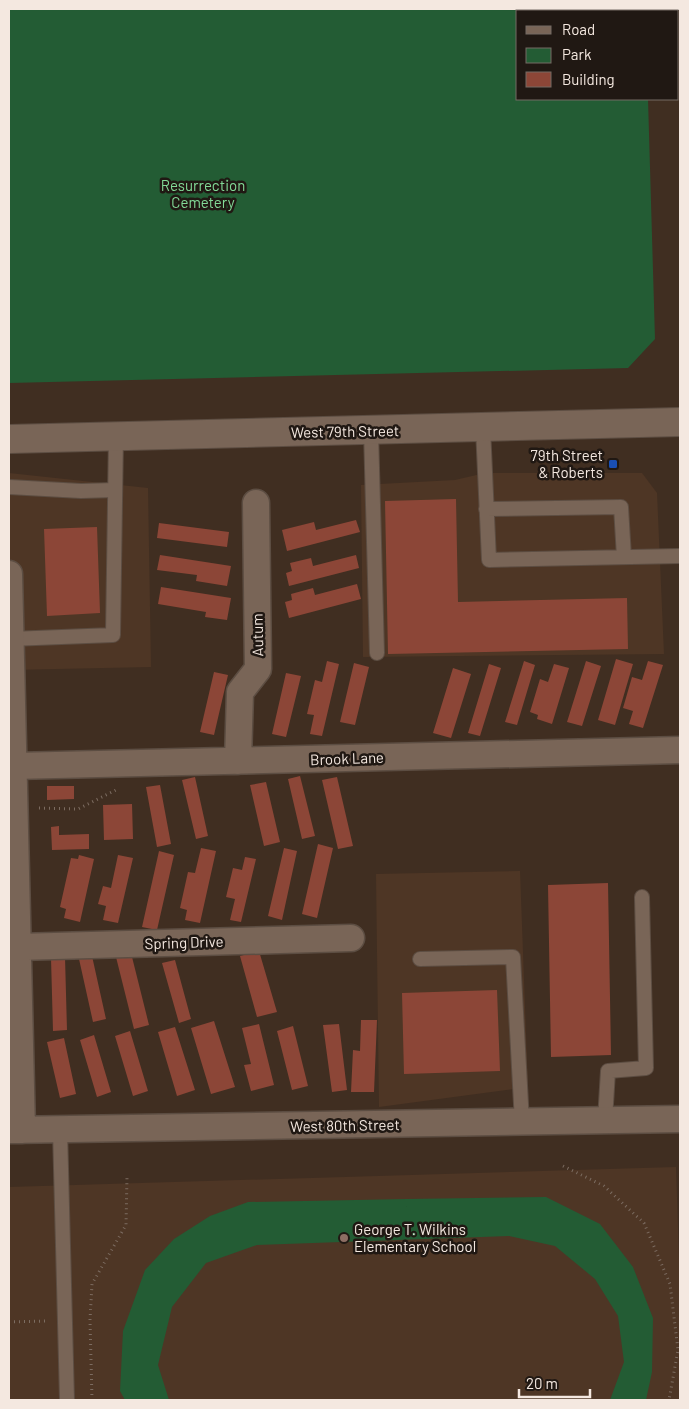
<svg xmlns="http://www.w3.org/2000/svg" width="689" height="1409" viewBox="0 0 689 1409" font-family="Barlow,sans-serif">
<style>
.built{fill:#4e3625}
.green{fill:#235c34}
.building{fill:#8c4637}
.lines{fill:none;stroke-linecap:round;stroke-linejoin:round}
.service-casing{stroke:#5c4d42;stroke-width:16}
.minor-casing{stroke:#5c4d42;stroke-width:29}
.secondary-casing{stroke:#5c4d42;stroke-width:30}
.path{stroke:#7c6c61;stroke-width:3;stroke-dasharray:1 4;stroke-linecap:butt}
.service{stroke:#796557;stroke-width:14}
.minor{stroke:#796557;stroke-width:26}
.secondary{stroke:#796557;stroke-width:28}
.transit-dot{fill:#1a4fb4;stroke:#201813;stroke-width:2}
.education-dot{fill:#8d6e63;stroke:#201813;stroke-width:2}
.labels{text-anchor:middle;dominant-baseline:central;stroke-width:5;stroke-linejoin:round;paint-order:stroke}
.park-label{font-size:15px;fill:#82da97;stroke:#201813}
.street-label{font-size:15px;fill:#f4e8e0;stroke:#201813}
.poi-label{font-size:15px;fill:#f4e8e0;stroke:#201813;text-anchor:end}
</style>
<rect width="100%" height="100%" fill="#402e21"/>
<path class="built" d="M 9,473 L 148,488 L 151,667 L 9,670 Z
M 485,473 L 642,473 L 657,493 L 664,654 L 363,657 L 361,485 L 455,480 Z
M 520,871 L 528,1087 L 379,1107 L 376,874 Z
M 676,1167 L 680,1290 L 680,1400 L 9,1400 L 9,1187 Z"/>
<path class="green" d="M 9,9 L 645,9 L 645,11 L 518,11 L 518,99 L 648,99 L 655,339 L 628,368 L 9,383 Z
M 546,1197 L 600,1224 L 633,1267 L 653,1318 L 652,1372 L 646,1400 L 610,1400 L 624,1362 L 618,1316 L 595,1279 L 555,1246 L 509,1236 L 257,1245 L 206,1263 L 172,1307 L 158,1365 L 169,1400 L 125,1400 L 120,1391 L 123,1331 L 145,1270 L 174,1239 L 210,1216 L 248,1202 L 407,1199 L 406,1207 L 407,1199 Z"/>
<path class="building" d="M 456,499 L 458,602 L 627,598 L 628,649 L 388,654 L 385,501 Z
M 356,520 L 360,532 L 287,551 L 282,530 L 314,522 L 316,530 Z
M 159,523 L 229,532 L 227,547 L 157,538 Z
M 97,527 L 100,613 L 47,616 L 44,529 Z
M 160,555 L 231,566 L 227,586 L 196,581 L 197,575 L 157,570 Z
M 356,555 L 359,568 L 289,586 L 286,573 L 292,571 L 290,563 L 311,558 L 313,566 Z
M 357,584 L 361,599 L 289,618 L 285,602 L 292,600 L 291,594 L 313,588 L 315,595 Z
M 161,587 L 231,598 L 227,620 L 205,617 L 206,612 L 158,604 Z
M 616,659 L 633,664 L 615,725 L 598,720 Z
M 327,661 L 339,664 L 322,736 L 310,734 L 314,715 L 307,714 L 315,680 L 322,682 Z
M 524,661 L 535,665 L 517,725 L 505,722 Z
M 586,661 L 601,666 L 582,726 L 567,722 Z
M 648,661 L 663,665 L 643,728 L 629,724 L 633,711 L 623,708 L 632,677 L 642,680 Z
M 354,663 L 369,667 L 355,725 L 340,722 Z
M 489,664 L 501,668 L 480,736 L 468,733 Z
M 554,664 L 569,668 L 552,724 L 537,719 L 538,715 L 530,712 L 540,679 L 548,682 Z
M 453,668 L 471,674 L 451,738 L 433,733 Z
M 214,672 L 228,675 L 214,735 L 200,732 Z
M 286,673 L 301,676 L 286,737 L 272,734 Z
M 300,776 L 315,836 L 302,839 L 288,779 Z
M 195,777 L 208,836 L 196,839 L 182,780 Z
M 337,777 L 353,846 L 338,849 L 322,780 Z
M 266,782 L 280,842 L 264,846 L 250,785 Z
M 160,785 L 171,844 L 157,847 L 146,787 Z
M 47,786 L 74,786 L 74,799 L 47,800 Z
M 132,804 L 133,839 L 104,840 L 103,805 Z
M 59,826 L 59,835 L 89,834 L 89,849 L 52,850 L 51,827 Z
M 318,844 L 333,848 L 317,918 L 302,914 Z
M 201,848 L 216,851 L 200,923 L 185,920 L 187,910 L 180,908 L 188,872 L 195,873 Z
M 284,848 L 297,851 L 282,920 L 268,916 Z
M 159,851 L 174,855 L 157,930 L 142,927 Z
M 79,855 L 94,859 L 80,922 L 64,918 L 66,909 L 60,907 L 71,858 L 78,859 Z
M 118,855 L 133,858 L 118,923 L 103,920 L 106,906 L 98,904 L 103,886 L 111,888 Z
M 245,857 L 256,859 L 241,922 L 230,920 L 235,899 L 226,897 L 233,868 L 242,870 Z
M 608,883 L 611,1055 L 551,1057 L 548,885 Z
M 259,951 L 277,1012 L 257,1017 L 240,956 Z
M 131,953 L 149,1025 L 134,1029 L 116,957 Z
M 92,956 L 106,1019 L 93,1022 L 79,959 Z
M 65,957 L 67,1030 L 53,1031 L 51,958 Z
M 175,960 L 191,1019 L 179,1023 L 162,963 Z
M 497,990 L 500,1071 L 404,1074 L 402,993 Z
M 361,1020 L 377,1020 L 374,1092 L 351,1092 L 353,1050 L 360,1051 Z
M 214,1021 L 235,1087 L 211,1094 L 191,1028 Z
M 259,1024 L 274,1085 L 251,1091 L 244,1065 L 251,1064 L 242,1028 Z
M 339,1024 L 347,1090 L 332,1092 L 323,1025 Z
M 293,1026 L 308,1086 L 292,1090 L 277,1031 Z
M 175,1027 L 195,1090 L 177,1096 L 158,1032 Z
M 130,1031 L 148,1091 L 133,1096 L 115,1036 Z
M 94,1035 L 111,1092 L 97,1097 L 80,1040 Z
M 64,1038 L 76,1094 L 60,1098 L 47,1042 Z"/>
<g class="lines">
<g class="service-casing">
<path id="service" d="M 483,428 L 489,560 L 680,556
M 371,431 L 377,653
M 9,487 L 81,491 L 115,490
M 486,509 L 621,507 L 624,557
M 10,639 L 113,635 L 116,436
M 420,959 L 513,957 L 522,1122
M 605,1120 L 608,1071 L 646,1068 L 642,897
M 60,1130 L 67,1400"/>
</g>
<g class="minor-casing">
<path id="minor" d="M 9,574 L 22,1130
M 238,761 L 240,692 L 258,669 L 256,503
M 14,766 L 680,750
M 18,947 L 351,938
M 9,1130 L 680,1119"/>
</g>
<g class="secondary-casing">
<path id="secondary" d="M 9,439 L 680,422"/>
</g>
<path class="path" d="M 39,808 L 78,809 L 116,790
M 563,1166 L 604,1186 L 644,1223 L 670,1284 L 678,1350 L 669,1400
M 9,1322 L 48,1321
M 92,1400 L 90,1320 L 92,1284 L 126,1225 L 127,1177"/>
<use href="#service" class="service"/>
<use href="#minor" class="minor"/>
<use href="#secondary" class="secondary"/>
</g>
<rect class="transit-dot" x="608" y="459" width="10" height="10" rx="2.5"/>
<circle class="education-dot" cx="344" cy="1238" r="5"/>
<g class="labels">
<g class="park-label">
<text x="203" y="185">Resurrection<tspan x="203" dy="17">Cemetery</tspan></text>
</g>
<g class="street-label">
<text transform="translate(345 431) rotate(-1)">West 79th Street</text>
<text transform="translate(257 635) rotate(-91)">Autum</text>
<text transform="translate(347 758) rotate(-2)">Brook Lane</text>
<text transform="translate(184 942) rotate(-2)">Spring Drive</text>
<text transform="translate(345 1125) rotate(-1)">West 80th Street</text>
</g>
<g class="poi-label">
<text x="603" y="455">79th Street<tspan x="603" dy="17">&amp; Roberts</tspan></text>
<text x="354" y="1229" text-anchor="start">George T. Wilkins<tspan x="354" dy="17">Elementary School</tspan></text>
</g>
</g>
<rect width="689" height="1409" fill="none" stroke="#f4e8e0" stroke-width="20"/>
<rect x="516" y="10" width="162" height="90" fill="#201813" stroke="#756b65"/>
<rect x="526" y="26" width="25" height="8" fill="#796557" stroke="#756b65"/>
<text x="562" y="35" font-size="15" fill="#f4e8e0">Road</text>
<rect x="526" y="48" width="25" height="15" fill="#235c34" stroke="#756b65"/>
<text x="562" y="60" font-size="15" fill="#f4e8e0">Park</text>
<rect x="526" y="72" width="25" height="15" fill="#8c4637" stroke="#756b65"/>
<text x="562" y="85" font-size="15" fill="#f4e8e0">Building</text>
<path d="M519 1389v8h71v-8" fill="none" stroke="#f4e8e0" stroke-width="2.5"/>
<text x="526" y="1389" font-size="15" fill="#f4e8e0" stroke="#201813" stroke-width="4" paint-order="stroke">20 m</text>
</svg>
